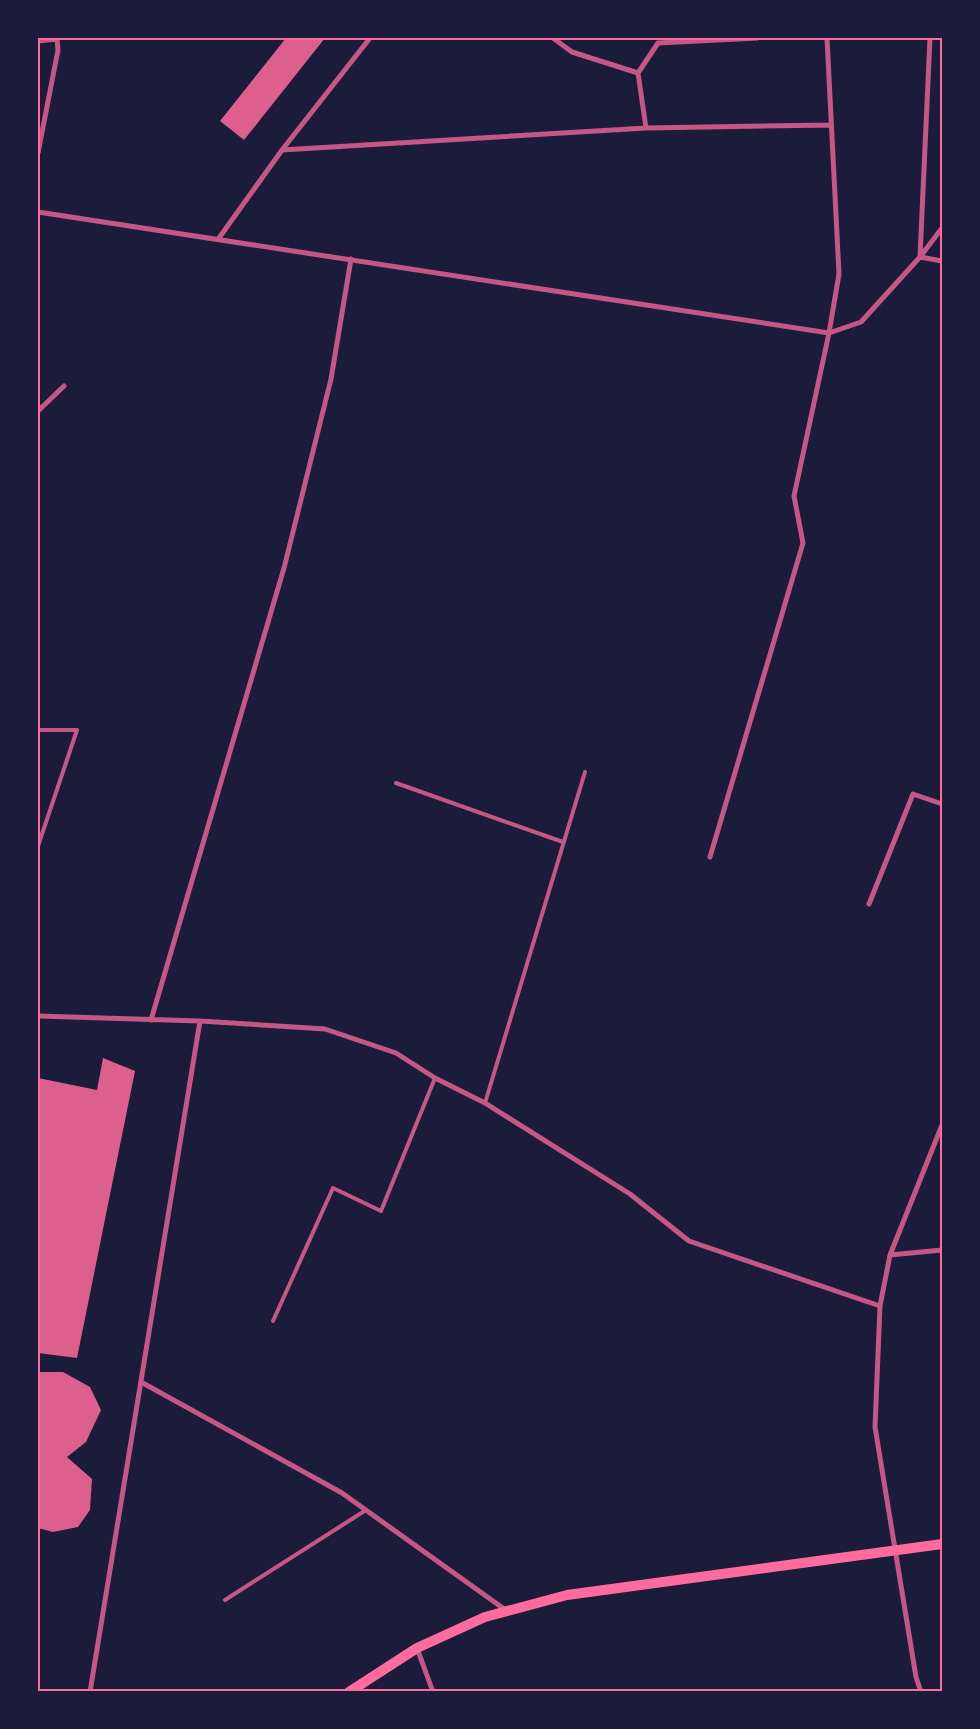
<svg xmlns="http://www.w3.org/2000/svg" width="980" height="1729" viewBox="0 0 980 1729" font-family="'Golos Text',sans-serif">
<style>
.building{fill:#dd5f8e}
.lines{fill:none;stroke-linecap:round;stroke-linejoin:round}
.service{stroke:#c65784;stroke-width:4}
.minor{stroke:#c65784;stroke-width:5}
.secondary{stroke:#ff6b9d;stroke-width:10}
.neatline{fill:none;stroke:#ff6b9d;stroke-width:2}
</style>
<rect width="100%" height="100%" fill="#1b1b3a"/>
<path class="building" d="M 286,38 L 325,38 L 244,140 L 220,121 Z
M 103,1058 L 135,1071 L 77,1358 L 38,1353 L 38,1078 L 97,1090 Z
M 38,1372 L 63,1372 L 90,1387 L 101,1410 L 86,1442 L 67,1457 L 92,1479 L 90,1510 L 78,1527 L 53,1532 L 38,1528 Z"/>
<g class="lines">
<path class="service" d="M 38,730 L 77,730 L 38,846
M 396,783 L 563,842
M 485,1103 L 585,772
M 273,1321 L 333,1188 L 381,1211 L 435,1078
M 225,1600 L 366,1510"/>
<path class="minor" d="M 553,38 L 572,52 L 638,73 L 658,43 L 758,38
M 930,38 L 920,257 L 942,261
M 38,41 L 57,39
M 638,73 L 646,128 L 831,125
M 282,150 L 646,128
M 38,153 L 58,50 L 57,38
M 38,212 L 829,333 L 861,322 L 920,257 L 942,228
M 219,238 L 282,150 L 370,38
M 38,411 L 64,386
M 710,857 L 803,543 L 794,496 L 829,333 L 839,274 L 827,38
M 869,904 L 913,794 L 942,804
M 38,1016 L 200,1021 L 325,1029 L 396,1053 L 435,1078 L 485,1103 L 630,1194 L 689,1241 L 880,1306
M 151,1020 L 284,568 L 331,379 L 351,259
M 890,1255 L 942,1250
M 141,1382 L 342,1493 L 507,1611
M 417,1648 L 433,1692
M 90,1692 L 200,1021
M 921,1692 L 916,1677 L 875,1427 L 880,1306 L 890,1255 L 942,1125"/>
<path class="secondary" d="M 349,1692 L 417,1648 L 485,1617 L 567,1595 L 942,1544"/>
</g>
<rect width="980" height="1729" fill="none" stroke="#1b1b3a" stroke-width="78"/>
<rect x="39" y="39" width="902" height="1651" class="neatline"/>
</svg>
